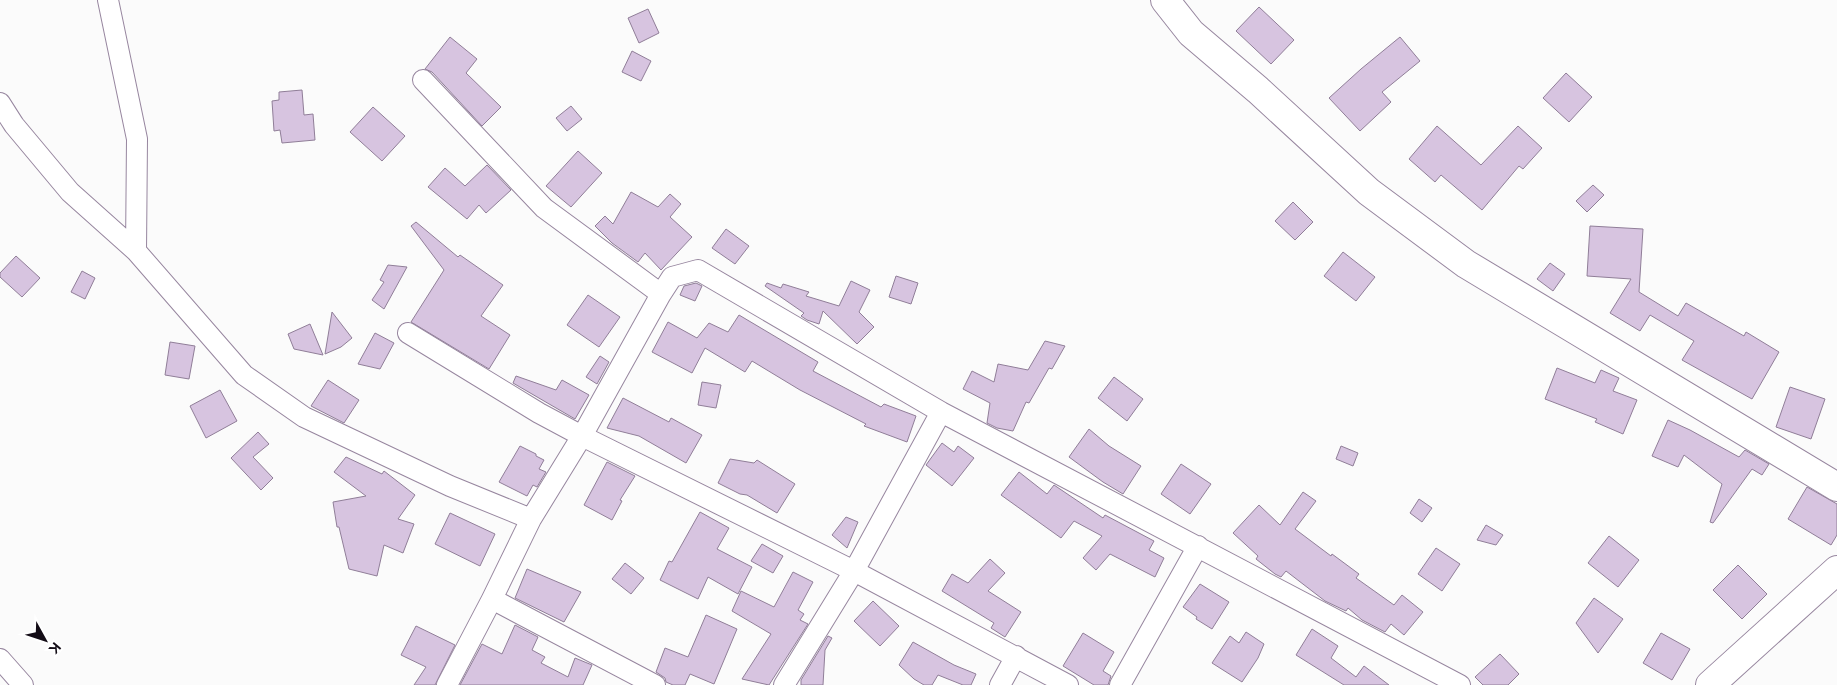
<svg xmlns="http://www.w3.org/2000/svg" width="1837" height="685" viewBox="0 0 1837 685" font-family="Arial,sans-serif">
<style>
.building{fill:#d7c4e0;stroke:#907e98}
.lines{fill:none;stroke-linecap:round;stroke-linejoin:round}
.minor-casing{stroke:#97869f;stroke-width:22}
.secondary-casing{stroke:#97869f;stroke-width:30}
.minor{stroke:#fff;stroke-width:20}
.secondary{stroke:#fff;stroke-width:28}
</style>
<rect width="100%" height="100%" fill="#fbfbfb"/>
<path class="building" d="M 1259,7 L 1294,40 L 1271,64 L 1236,31 Z
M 648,9 L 659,33 L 639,43 L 628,18 Z
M 450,37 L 477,59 L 466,73 L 501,107 L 482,126 L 432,72 L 425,69 Z
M 1400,37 L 1420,61 L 1382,92 L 1391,102 L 1360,131 L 1329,98 L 1361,69 Z
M 632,51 L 651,61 L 641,81 L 622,72 Z
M 1566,73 L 1592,97 L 1569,122 L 1543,98 Z
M 302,90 L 304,115 L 313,114 L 315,140 L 282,143 L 280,130 L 274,131 L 272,101 L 279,100 L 279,92 Z
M 571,106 L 582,119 L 567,131 L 556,118 Z
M 373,107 L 405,136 L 382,161 L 350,132 Z
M 1437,126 L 1481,165 L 1518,126 L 1542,148 L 1523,169 L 1519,166 L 1482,210 L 1441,175 L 1435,182 L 1409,159 Z
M 578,151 L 602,173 L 571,207 L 546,186 Z
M 487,165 L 511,190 L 486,213 L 479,205 L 467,219 L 428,187 L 445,168 L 465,186 Z
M 1593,185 L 1604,195 L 1587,212 L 1576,201 Z
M 631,192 L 658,207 L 670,194 L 681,204 L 670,217 L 692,237 L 661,270 L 645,253 L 638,262 L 612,243 L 595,226 L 605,216 L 613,224 Z
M 1293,202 L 1313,222 L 1295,240 L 1275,221 Z
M 416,222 L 458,257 L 460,255 L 503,285 L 481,316 L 510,335 L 489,369 L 411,322 L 444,270 L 411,226 Z
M 1590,226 L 1643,229 L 1639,292 L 1678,316 L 1686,303 L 1744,336 L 1746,332 L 1779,352 L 1752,399 L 1682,360 L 1694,341 L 1650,315 L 1640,331 L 1610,313 L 1631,279 L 1587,276 Z
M 726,229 L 749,246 L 735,264 L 712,248 Z
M 1343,252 L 1375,277 L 1356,301 L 1324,276 Z
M 16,256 L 40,278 L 22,297 L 0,277 L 0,273 Z
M 1550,263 L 1565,274 L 1553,291 L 1537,279 Z
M 388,265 L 407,267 L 384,309 L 372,300 L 384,282 L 380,280 Z
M 82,271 L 95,278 L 85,299 L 71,292 Z
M 896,276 L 918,283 L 911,304 L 889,297 Z
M 851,281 L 870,290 L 859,312 L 874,327 L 857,344 L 823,311 L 819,324 L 807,320 L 801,316 L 804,313 L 765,286 L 767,283 L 781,288 L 783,284 L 809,292 L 806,296 L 839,306 Z
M 696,283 L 702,286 L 695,301 L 680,295 L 684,286 Z
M 588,295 L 620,317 L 599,347 L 567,325 Z
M 332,312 L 352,338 L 341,347 L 325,354 Z
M 739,315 L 818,362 L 813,371 L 881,407 L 884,404 L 916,416 L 907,442 L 864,426 L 866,424 L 800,390 L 752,361 L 745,372 L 705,348 L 692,373 L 652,352 L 668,322 L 697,338 L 709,323 L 728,332 Z
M 310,324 L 323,355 L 294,349 L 288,334 Z
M 375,333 L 394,343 L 380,369 L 358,364 Z
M 1045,341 L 1065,346 L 1052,369 L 1049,368 L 1029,403 L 1026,402 L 1013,431 L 997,428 L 987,423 L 990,403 L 963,389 L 972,371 L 994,382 L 998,364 L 1028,370 Z
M 170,342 L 195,346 L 189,379 L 165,375 Z
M 600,356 L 609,362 L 597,384 L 586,377 Z
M 1557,368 L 1595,383 L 1601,370 L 1619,378 L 1613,391 L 1637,400 L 1623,434 L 1595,422 L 1597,419 L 1545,399 Z
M 516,376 L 556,390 L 562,380 L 589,395 L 575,419 L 513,383 Z
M 1114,377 L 1143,399 L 1127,421 L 1098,398 Z
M 328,380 L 359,400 L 344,423 L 311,406 Z
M 702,382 L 721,385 L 716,408 L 698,405 Z
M 1790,387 L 1825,399 L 1811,439 L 1776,427 Z
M 220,390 L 237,421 L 206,438 L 190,406 Z
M 623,398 L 669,422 L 671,418 L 702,435 L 686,463 L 639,436 L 607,428 Z
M 1668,420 L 1690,430 L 1739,457 L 1745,450 L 1769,464 L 1762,475 L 1752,469 L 1713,523 L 1710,522 L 1722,484 L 1684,455 L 1678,467 L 1652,456 Z
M 1089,429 L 1109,446 L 1141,466 L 1123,494 L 1103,482 L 1069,457 Z
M 258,432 L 269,444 L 253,457 L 273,478 L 261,490 L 231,458 Z
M 942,443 L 954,452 L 958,446 L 974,458 L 952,486 L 926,465 Z
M 520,446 L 536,454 L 536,456 L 544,460 L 539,469 L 546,472 L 537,487 L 533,485 L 527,496 L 499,482 Z
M 1341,446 L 1358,453 L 1353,466 L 1336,459 Z
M 346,457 L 382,474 L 384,471 L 415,495 L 398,519 L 414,524 L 403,553 L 384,545 L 377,576 L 349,569 L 339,527 L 337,527 L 333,502 L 366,496 L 334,472 Z
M 730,459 L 754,463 L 757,460 L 795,484 L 777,513 L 747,495 L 740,494 L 718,483 Z
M 607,462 L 635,476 L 620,500 L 622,501 L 612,520 L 584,505 Z
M 1181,464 L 1211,484 L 1190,514 L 1161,494 Z
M 1019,472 L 1047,494 L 1054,485 L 1103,518 L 1105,515 L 1154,541 L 1149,550 L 1164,558 L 1155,577 L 1110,554 L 1096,570 L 1083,558 L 1102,536 L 1074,521 L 1061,538 L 1001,495 Z
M 1807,487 L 1837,504 L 1837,535 L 1831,545 L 1788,519 Z
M 1303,492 L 1316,501 L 1295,529 L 1331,556 L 1332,554 L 1359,574 L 1356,578 L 1394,605 L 1402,595 L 1423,612 L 1404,635 L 1391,624 L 1385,632 L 1362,620 L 1348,608 L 1346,611 L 1325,601 L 1286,571 L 1281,577 L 1275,574 L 1256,559 L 1258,556 L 1233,533 L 1259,505 L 1280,525 Z
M 1419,499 L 1432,508 L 1422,522 L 1410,513 Z
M 700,512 L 729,528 L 717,549 L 752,567 L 738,594 L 708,577 L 698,599 L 660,580 L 669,561 L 672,562 Z
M 450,513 L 495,534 L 480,566 L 435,544 Z
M 846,517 L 858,522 L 847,548 L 832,535 Z
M 1486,525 L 1503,535 L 1496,545 L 1477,540 Z
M 1609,536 L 1639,560 L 1618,587 L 1588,563 Z
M 762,544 L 783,556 L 773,573 L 751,561 Z
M 1436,548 L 1460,564 L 1442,591 L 1418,574 Z
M 990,559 L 1005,573 L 988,591 L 1021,612 L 1005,637 L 991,628 L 994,623 L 942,591 L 952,574 L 968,583 Z
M 625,563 L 644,578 L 631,594 L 612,579 Z
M 1738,565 L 1767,594 L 1742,619 L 1713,590 Z
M 527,569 L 581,592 L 564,622 L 515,598 Z
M 793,572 L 813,582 L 798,610 L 804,614 L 800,620 L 808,624 L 769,685 L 742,679 L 771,634 L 732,611 L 741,591 L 774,607 Z
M 1200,584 L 1229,602 L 1212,629 L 1196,619 L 1197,617 L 1183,607 Z
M 1594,598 L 1623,619 L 1598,653 L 1576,623 Z
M 873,601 L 899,626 L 880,646 L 854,621 Z
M 706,615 L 737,629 L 714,684 L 690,674 L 685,685 L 673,685 L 666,682 L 665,678 L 656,672 L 665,648 L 688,657 Z
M 515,625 L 538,637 L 532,650 L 545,657 L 541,663 L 568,677 L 575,658 L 592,665 L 583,685 L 460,685 L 482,644 L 502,654 Z
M 416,626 L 455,645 L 435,685 L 414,685 L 426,667 L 401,655 Z
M 1312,629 L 1338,646 L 1331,658 L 1356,677 L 1364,666 L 1389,685 L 1344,685 L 1296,655 Z
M 1246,632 L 1264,644 L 1258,658 L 1242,682 L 1212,663 L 1230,636 L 1239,643 Z
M 1083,633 L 1114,652 L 1103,671 L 1111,676 L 1108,685 L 1094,685 L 1063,666 Z
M 1661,633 L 1690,649 L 1672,680 L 1643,663 Z
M 828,636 L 832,638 L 825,650 L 823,685 L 801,685 L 801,680 Z
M 913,642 L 954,665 L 976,674 L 971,685 L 963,685 L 938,675 L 932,685 L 924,685 L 914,679 L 899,665 Z
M 1500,654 L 1519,674 L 1508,685 L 1483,685 L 1475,677 Z"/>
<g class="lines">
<g class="minor-casing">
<path id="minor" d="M 108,0 L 137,139 L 136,251
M 423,80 L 544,208 L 661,294
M 0,103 L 14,125 L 70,192 L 136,251 L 244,375 L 304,417 L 450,486 L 531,519
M 408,333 L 539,413 L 582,436 L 854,571 L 1068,685
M 492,599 L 655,685
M 0,659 L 23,685
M 447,685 L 492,599 L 531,519 L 582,436 L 661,294 L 672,277 L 698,270 L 941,412 L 1460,685
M 784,685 L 854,571 L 941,412
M 1000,685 L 1016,656
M 1120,685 L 1198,546"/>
</g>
<g class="secondary-casing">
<path id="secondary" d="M 1165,0 L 1191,33 L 1258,90 L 1369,192 L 1466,264 L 1837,487
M 1710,685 L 1837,570"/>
</g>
<use href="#minor" class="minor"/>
<use href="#secondary" class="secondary"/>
</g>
<g transform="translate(45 640) rotate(130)" stroke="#ffffff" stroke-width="4" paint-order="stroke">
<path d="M0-4L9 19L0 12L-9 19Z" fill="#130c16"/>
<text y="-8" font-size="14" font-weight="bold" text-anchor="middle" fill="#130c16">K</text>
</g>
</svg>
